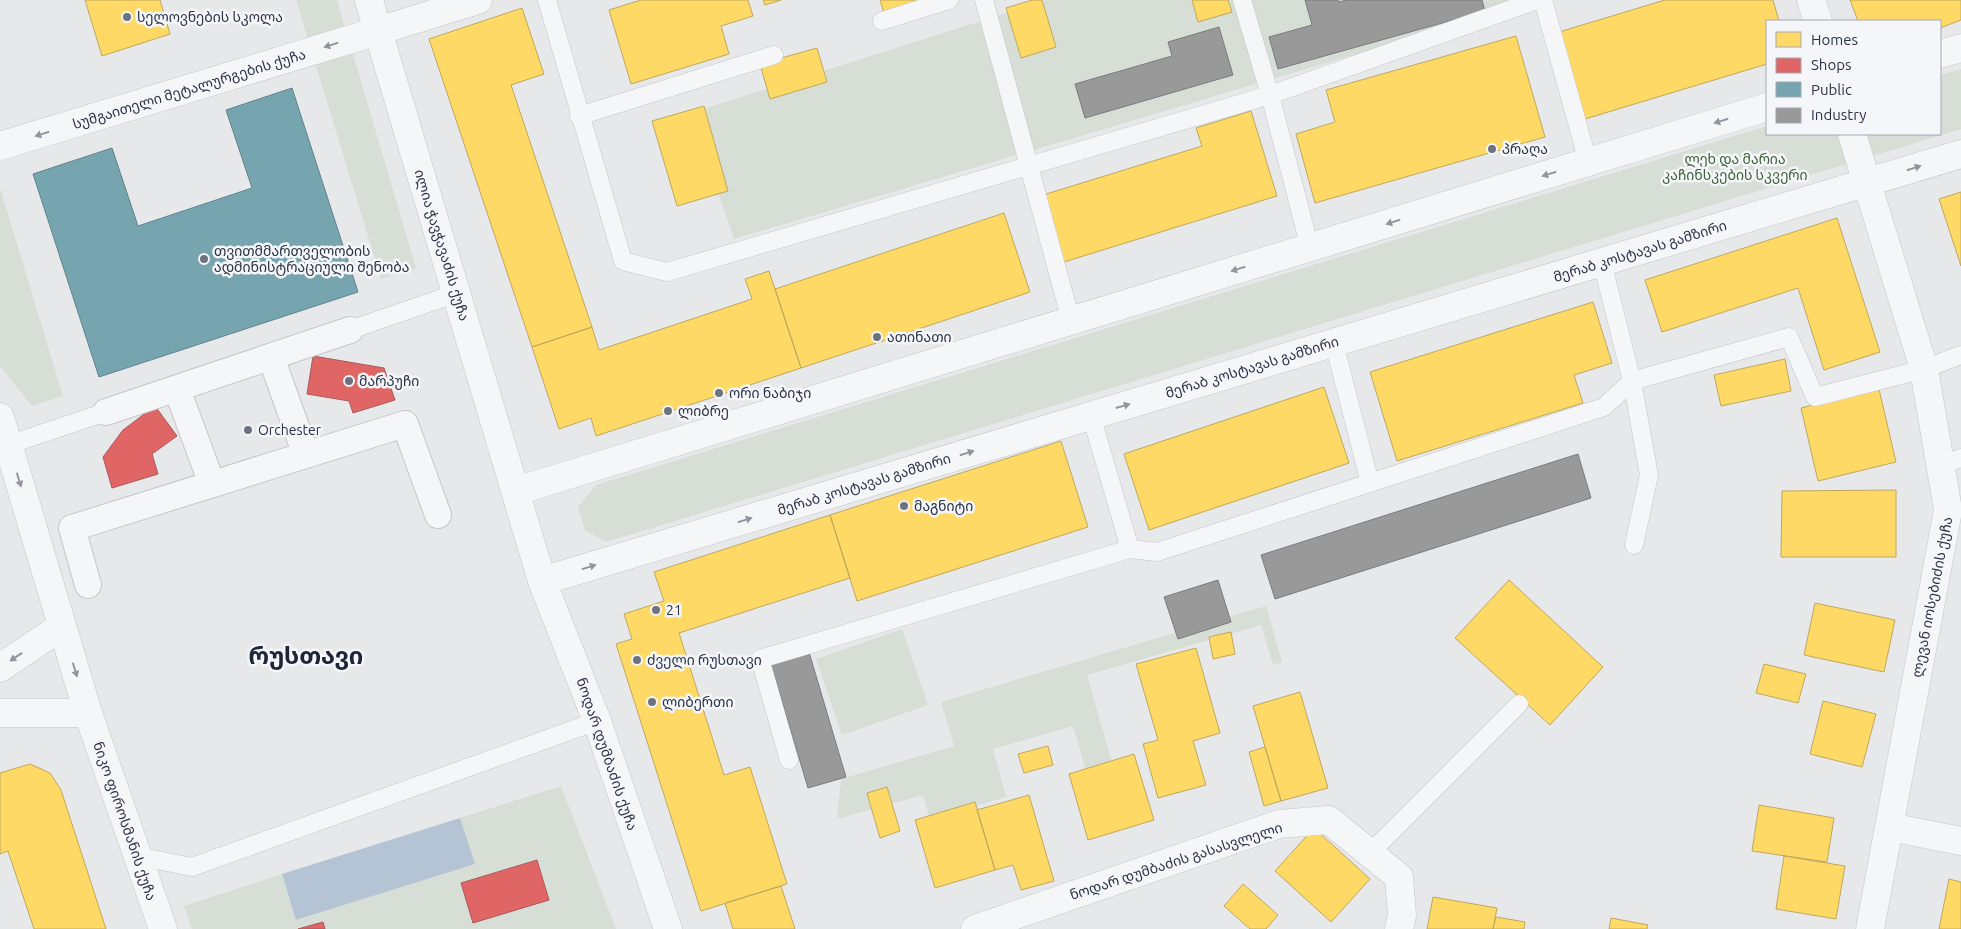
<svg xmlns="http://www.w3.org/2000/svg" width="1961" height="929" viewBox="0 0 1961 929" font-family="Ubuntu,'Noto Sans Georgian',sans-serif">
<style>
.green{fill:#d6ded6}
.water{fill:#b4c4d5}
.homes{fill:#ffd966;stroke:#bfa85c}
.shops{fill:#e06666;stroke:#aa575c}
.public{fill:#76a5af;stroke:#60838f}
.industry{fill:#999;stroke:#787b80}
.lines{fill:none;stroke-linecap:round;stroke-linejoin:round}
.service-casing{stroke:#c4c6c8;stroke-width:19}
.pedestrian-casing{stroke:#c4c6c8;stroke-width:28}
.minor-casing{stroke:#c4c6c8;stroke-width:29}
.tertiary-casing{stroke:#c4c6c8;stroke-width:29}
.service{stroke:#f5f6f7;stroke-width:18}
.pedestrian{stroke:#f5f6f7;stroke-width:26}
.minor{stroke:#f5f6f7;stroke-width:28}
.tertiary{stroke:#f5f6f7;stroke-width:28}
.oneway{fill:#90959e}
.poi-dot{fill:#6c737f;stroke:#f4f6f9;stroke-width:2}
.labels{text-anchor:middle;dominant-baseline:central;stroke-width:5;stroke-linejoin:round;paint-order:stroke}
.poi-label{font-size:14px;fill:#2b3445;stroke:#f4f6f9;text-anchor:start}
.street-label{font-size:14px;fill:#2b3445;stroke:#f4f6f9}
.park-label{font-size:14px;fill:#3f6138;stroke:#f4f6f9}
.town-label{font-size:24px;font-weight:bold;fill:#1d2536;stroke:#f4f6f9}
</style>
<rect width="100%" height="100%" fill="#e6e8ea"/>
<path class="green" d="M 296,0 L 337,0 L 416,268 L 381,279 Z
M 1047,0 L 1538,0 L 734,239 L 691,113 Z
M 1961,69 L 1961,129 L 606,542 L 585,530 L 578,507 L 596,485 L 1767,126 L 1767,134 L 1940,134 L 1940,75 Z
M 0,188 L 63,396 L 32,406 L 0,366 Z
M 1266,606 L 1282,662 L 1273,665 L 1261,625 L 1087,675 L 1116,777 L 1090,784 L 1073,726 L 993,749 L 1006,797 L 930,819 L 923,795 L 837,819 L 841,779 L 954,746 L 941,702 Z
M 902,629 L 928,705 L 842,735 L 816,659 Z
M 561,786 L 616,929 L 192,929 L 184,906 L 282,874 L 296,920 L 474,864 L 460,818 Z"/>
<path class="water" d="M 460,818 L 475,864 L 296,920 L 282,874 Z"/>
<path class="homes" d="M 85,0 L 160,0 L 170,34 L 102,56 Z
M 641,0 L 748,0 L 753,16 L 721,26 L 729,54 L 631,84 L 609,10 Z
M 763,0 L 781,0 L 765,5 Z
M 880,0 L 929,0 L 884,13 Z
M 1032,0 L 1042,0 L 1056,47 L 1021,58 L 1006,8 Z
M 1192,0 L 1228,0 L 1232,12 L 1198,22 Z
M 1665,0 L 1773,0 L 1779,21 L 1767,21 L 1767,64 L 1585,119 L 1559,32 Z
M 1850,0 L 1961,0 L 1961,20 L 1940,28 L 1940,21 L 1858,21 Z
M 522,8 L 544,74 L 511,85 L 592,327 L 532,347 L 429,39 Z
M 1516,36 L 1545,137 L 1315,203 L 1296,134 L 1335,122 L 1326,90 Z
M 817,48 L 827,82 L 770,99 L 760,64 Z
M 704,106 L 728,191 L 677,206 L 652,121 Z
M 1251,111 L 1277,196 L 1064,262 L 1043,195 L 1202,146 L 1196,128 Z
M 1961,192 L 1961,266 L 1939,199 Z
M 1004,213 L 1030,292 L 801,368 L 775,289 Z
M 1837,218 L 1880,352 L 1824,370 L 1798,288 L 1662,332 L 1645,280 Z
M 769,271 L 801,368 L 596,436 L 591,418 L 559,429 L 532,347 L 592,327 L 599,350 L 752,299 L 745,279 Z
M 1593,302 L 1612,363 L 1574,375 L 1583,403 L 1397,461 L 1370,372 Z
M 1785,359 L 1791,391 L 1721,406 L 1714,375 Z
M 1324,387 L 1349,463 L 1149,530 L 1124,454 Z
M 1879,389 L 1896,462 L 1818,481 L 1801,408 Z
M 1061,441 L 1088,527 L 857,601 L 830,515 Z
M 1896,490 L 1896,557 L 1781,557 L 1782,491 Z
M 830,515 L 850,578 L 679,633 L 724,775 L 750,767 L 787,884 L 701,911 L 616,644 L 632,639 L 624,614 L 664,601 L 654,572 Z
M 1509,580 L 1603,667 L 1550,725 L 1455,638 Z
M 1815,603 L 1895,620 L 1884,672 L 1804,655 Z
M 1231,632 L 1235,654 L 1213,659 L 1209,637 Z
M 1196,648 L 1220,733 L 1193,741 L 1206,785 L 1158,798 L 1143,744 L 1158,740 L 1136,664 Z
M 1764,664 L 1806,674 L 1798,703 L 1756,693 Z
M 1300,692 L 1328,788 L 1281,801 L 1253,706 Z
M 1823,701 L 1876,714 L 1862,767 L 1810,754 Z
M 1048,746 L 1053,765 L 1024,773 L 1018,754 Z
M 1265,747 L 1281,801 L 1264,806 L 1249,752 Z
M 1134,754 L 1154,820 L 1088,840 L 1069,774 Z
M 30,764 L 50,773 L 61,790 L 106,929 L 34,929 L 8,851 L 0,854 L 0,773 Z
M 887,787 L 900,831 L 880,838 L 867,793 Z
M 1029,795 L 1054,881 L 1021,890 L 1013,865 L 995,870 L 977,810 Z
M 975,802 L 995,870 L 935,888 L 915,820 Z
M 1759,805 L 1834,818 L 1827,862 L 1752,851 Z
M 1314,828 L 1370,879 L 1331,922 L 1275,871 Z
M 1784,856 L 1845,866 L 1836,919 L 1776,909 Z
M 1949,879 L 1961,882 L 1961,929 L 1939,929 Z
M 1243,884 L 1278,915 L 1266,929 L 1250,929 L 1224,906 Z
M 781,886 L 795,929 L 733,929 L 725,903 Z
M 1433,897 L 1497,908 L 1493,929 L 1427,929 Z
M 1496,917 L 1525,922 L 1524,929 L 1493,929 Z
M 1611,918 L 1648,925 L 1647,929 L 1609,929 Z"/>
<path class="shops" d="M 313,356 L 384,368 L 395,400 L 353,413 L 349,401 L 307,394 Z
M 155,406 L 177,436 L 152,454 L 158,474 L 112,488 L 103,457 L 123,430 Z
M 537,860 L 549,900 L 473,923 L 461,883 Z
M 323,922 L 325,929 L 298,929 Z"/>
<path class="public" d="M 292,88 L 358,292 L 99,377 L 33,174 L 112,148 L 138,226 L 252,188 L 226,110 Z"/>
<path class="industry" d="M 1305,0 L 1338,0 L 1339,2 L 1346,0 L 1482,0 L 1485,11 L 1278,69 L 1269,37 L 1312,25 Z
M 1219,27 L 1233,75 L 1085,118 L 1075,84 L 1172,56 L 1168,42 Z
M 1578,454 L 1591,498 L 1275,599 L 1261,555 Z
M 1218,580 L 1231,622 L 1178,639 L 1164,597 Z
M 809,652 L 846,777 L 808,788 L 771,664 Z"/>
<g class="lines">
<g class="service-casing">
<path id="service" d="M 547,0 L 623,261 L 667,272 L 1270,95 L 1537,0
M 984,0 L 1071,321
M 1242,0 L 1270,95 L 1310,248
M 1543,0 L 1588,162
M 882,21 L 949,0
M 579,116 L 774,55
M 1602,262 L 1632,381 L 1649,475 L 1634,545
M 350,330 L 457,293
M 1334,343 L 1370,483
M 1091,415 L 1130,549
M 8,445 L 106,412
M 1942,464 L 1961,458
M 789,760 L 760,659 L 1130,549 L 1157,552 L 1604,407 L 1632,381 L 1789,337 L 1815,397 L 1924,369 L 1961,355
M 1370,853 L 1519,704
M 137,856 L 192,867 L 597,721"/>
</g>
<g class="pedestrian-casing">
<path id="pedestrian" d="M 271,357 L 306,455
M 177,389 L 212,484
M 106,412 L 350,330
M 88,585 L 72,528 L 405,424 L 438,515"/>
</g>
<g class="minor-casing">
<path id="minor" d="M 369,0 L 378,31 L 478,0
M 1811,0 L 1818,21
M 1852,134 L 1924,369 L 1948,510 L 1870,929
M 1890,827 L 1961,841
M 975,929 L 1279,824 L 1329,820 L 1399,877 L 1402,915 L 1399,929"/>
</g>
<g class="tertiary-casing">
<path id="tertiary" d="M 1940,54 L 1961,48
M 0,146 L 378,31 L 542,581 L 597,721 L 668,929
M 0,417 L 88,713 L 163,929
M 516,491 L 1767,107
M 542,581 L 1961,154
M 0,668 L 62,626
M 0,713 L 88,713"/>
</g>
<use href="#service" class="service"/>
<use href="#pedestrian" class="pedestrian"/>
<use href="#minor" class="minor"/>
<use href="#tertiary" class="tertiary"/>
</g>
<defs><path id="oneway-solid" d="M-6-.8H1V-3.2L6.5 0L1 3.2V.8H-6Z" transform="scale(1.25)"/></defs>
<g class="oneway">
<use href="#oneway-solid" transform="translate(331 45) rotate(163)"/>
<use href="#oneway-solid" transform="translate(1721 121) rotate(163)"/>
<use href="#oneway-solid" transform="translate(42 134) rotate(163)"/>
<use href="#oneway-solid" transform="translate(1914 168) rotate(-17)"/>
<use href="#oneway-solid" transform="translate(1549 174) rotate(163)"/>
<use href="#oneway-solid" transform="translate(1393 222) rotate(163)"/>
<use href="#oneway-solid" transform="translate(1238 269) rotate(163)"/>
<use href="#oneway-solid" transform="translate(1123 406) rotate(-16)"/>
<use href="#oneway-solid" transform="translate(967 453) rotate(-17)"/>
<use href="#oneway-solid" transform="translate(19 480) rotate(73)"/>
<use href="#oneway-solid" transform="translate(745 520) rotate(-17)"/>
<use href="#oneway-solid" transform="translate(589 567) rotate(-17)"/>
<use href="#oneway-solid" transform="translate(16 657) rotate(146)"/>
<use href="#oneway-solid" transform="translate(75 670) rotate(73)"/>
</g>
<g class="poi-dot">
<circle cx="127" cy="17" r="5"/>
<circle cx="1492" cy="149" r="5"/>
<circle cx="204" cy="259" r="5"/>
<circle cx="877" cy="337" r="5"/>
<circle cx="349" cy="381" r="5"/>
<circle cx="719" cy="393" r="5"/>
<circle cx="668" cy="411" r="5"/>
<circle cx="248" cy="430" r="5"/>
<circle cx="904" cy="506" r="5"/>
<circle cx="656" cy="610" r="5"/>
<circle cx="637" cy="660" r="5"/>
<circle cx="652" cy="702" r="5"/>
</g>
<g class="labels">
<g class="poi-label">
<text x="137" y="17">სელოვნების სკოლა</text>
<text x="1502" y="149">პრაღა</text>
<text x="214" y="251">თვითმმართველობის<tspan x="214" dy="16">ადმინისტრაციული შენობა</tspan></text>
<text x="887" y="337">ათინათი</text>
<text x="359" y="381">მარპუჩი</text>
<text x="729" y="393">ორი ნაბიჯი</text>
<text x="678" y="411">ლიბრე</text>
<text x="258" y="430">Orchester</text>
<text x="914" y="506">მაგნიტი</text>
<text x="666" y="610">21</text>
<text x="647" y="660">ძველი რუსთავი</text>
<text x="662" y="702">ლიბერთი</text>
</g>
<g class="street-label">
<text transform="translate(189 89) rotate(-17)">სუმგაითელი მეტალურგების ქუჩა</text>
<text transform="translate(442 245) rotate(73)">ილია ჭავჭავაძის ქუჩა</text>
<text transform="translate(1640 251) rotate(-17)">მერაბ კოსტავას გამზირი</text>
<text transform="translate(1252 367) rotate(-17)">მერაბ კოსტავას გამზირი</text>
<text transform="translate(864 484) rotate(-17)">მერაბ კოსტავას გამზირი</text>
<text transform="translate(1932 597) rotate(-79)">ლევან იოსებიძის ქუჩა</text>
<text transform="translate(607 754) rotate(71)">ნოდარ დუმბაძის ქუჩა</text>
<text transform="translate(125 821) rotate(71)">ნიკო ფიროსმანის ქუჩა</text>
<text transform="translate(1176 861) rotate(-18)">ნოდარ დუმბაძის გასასვლელი</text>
</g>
<g class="park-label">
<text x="1735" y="159">ლეხ და მარია<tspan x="1735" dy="16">კაჩინსკების სკვერი</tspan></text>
</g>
<g class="town-label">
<text x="306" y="655">რუსთავი</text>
</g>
</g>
<rect x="1766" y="20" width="175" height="115" fill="#f4f6f9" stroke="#a4a8b1"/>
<rect x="1776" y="32" width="25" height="15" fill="#ffd966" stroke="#a4a8b1"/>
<text x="1811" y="45" font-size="15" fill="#2b3445">Homes</text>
<rect x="1776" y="58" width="25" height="15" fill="#e06666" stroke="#a4a8b1"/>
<text x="1811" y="70" font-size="15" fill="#2b3445">Shops</text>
<rect x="1776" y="82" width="25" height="15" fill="#76a5af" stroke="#a4a8b1"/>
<text x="1811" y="95" font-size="15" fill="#2b3445">Public</text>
<rect x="1776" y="108" width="25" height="15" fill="#999999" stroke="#a4a8b1"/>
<text x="1811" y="120" font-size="15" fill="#2b3445">Industry</text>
</svg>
